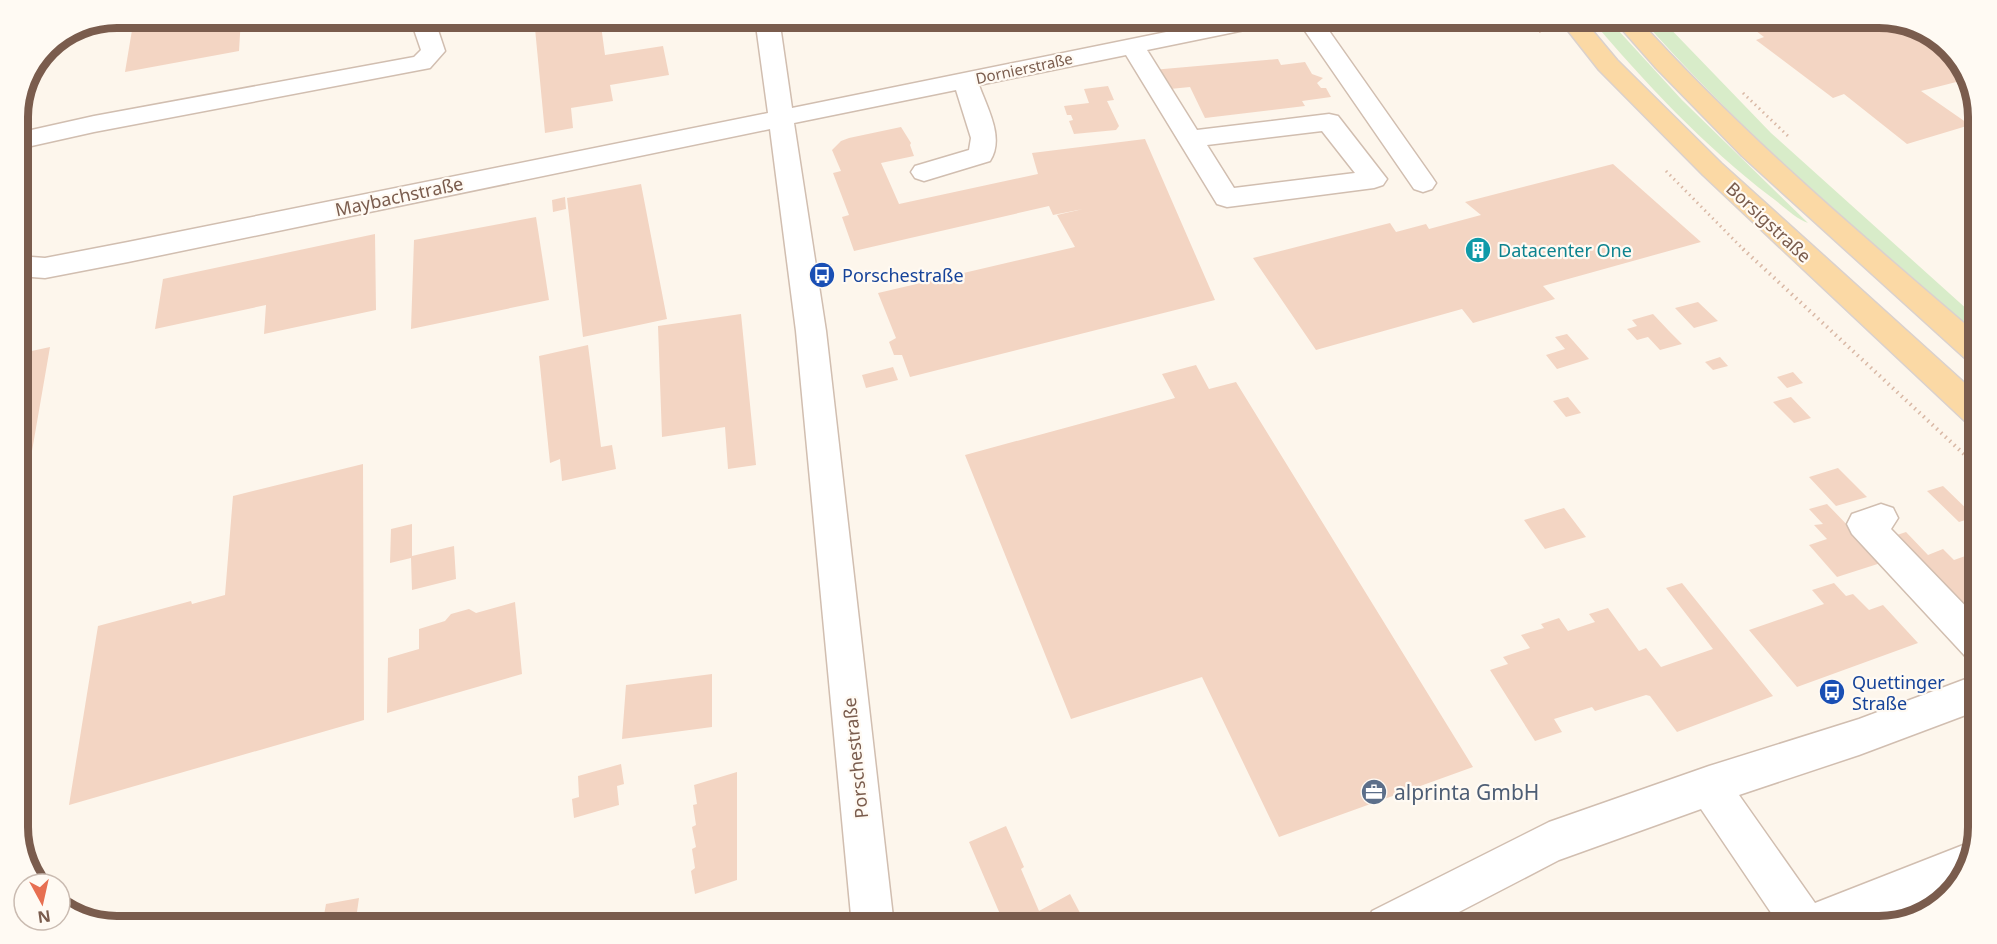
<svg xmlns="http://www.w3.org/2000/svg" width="1997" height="944" viewBox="0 0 1997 944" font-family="'Noto Sans',sans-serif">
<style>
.green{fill:#d8ecc9}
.building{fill:#f3d5c3}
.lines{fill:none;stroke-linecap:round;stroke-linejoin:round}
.minor-casing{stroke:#d1beb0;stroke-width:3}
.major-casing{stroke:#dad1cd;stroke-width:3}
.path-far1{stroke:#d9b8a5;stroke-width:3;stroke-dasharray:1.5 4;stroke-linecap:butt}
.path{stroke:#d9b8a5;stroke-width:4;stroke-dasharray:1.5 4.5;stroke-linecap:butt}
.minor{fill:#fff;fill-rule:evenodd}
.major{fill:#fbd9a5;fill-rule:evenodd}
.labels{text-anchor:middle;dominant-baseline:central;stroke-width:4.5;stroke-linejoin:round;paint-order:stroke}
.far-street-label{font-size:15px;fill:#7a5c4d;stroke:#fffaf3}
.street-label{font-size:18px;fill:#7a5c4d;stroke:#fffaf3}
.culture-label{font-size:18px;fill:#0d838f;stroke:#fffaf3;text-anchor:start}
.transit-label{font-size:18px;fill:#164399;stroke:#fffaf3;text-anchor:start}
.near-service-label{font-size:21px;fill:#4e5e75;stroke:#fffaf3;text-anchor:start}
.rim{fill:none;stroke:#7a5c4d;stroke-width:8}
</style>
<rect width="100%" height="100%" fill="#fdf6ec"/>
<path class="green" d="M 1590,18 L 1607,18 L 1682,100 L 1808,223 C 1796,219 1782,205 1771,197 C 1703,145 1645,83 1590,18 Z
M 1641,18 L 1660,18 L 1771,133 L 1979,320 L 1979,335 C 1863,234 1742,134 1641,18 Z"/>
<path class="building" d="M 134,18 L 241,18 L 239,51 L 125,72 Z
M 534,18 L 600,18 L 605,55 L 663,46 L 669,75 L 610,85 L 613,101 L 571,108 L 573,128 L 545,133 Z
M 808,18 L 866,18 L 866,20 L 809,26 Z
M 1739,18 L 1880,18 L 1923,28 L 1962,62 L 1968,79 L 1921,91 L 1970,125 L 1907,144 L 1844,94 L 1833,98 L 1756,40 L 1764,37 Z
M 1278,59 L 1281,65 L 1305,62 L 1312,74 L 1323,78 L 1317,83 L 1321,88 L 1326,88 L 1331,97 L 1302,101 L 1305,106 L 1205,118 L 1190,87 L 1170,89 L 1152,70 Z
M 1108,86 L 1114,100 L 1107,101 L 1119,126 L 1116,130 L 1074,134 L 1069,121 L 1073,120 L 1071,115 L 1067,115 L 1064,106 L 1089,103 L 1084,89 Z
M 901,127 L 911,143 L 910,145 L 914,156 L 881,163 L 899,204 L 1038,174 L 1032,153 L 1145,139 L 1215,300 L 910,377 L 902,355 L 894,355 L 889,342 L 896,338 L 878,293 L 1075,247 L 1057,215 L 1083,209 L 1053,215 L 1049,206 L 854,251 L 842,217 L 849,215 L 833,173 L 841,171 L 832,150 L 841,141 L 849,138 Z
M 1613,164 L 1701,242 L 1543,286 L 1555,299 L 1473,323 L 1462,309 L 1316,350 L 1253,258 L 1390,223 L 1396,232 L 1426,224 L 1429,229 L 1481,215 L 1465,202 Z
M 641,184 L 667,319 L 583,337 L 567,198 Z
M 565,197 L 566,209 L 553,212 L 552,200 Z
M 536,217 L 549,300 L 411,329 L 414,240 Z
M 375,234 L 376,310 L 264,334 L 266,305 L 155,329 L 163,279 Z
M 1698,302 L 1718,321 L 1694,328 L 1675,308 Z
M 741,314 L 756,465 L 728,469 L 725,427 L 662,437 L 658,326 Z
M 1653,314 L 1669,331 L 1682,344 L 1660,350 L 1648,337 L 1637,340 L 1627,329 L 1637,326 L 1632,320 Z
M 1567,334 L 1589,359 L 1557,369 L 1546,355 L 1565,349 L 1555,337 Z
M 588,345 L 601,447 L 612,445 L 616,469 L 562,481 L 560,459 L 550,463 L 539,356 Z
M 50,347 L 19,526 L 18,526 L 18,354 Z
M 1720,357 L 1728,366 L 1713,370 L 1705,362 Z
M 1196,365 L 1209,389 L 1236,382 L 1473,767 L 1279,837 L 1202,677 L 1071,719 L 965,455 L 1175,398 L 1162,374 Z
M 893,367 L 898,380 L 866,388 L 862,375 Z
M 1793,372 L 1803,383 L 1787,388 L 1777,377 Z
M 1568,397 L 1581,413 L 1566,417 L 1553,401 Z
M 1791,397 L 1811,418 L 1794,423 L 1773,402 Z
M 363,464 L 364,720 L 69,805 L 98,626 L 191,601 L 192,604 L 225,595 L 233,496 Z
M 1838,468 L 1867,497 L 1836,506 L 1809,477 Z
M 1943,486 L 1975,517 L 1959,522 L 1927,491 Z
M 1827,504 L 1852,530 L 1887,561 L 1837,577 L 1809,545 L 1827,539 L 1814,525 L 1823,524 L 1809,509 Z
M 1564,508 L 1586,537 L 1545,549 L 1524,520 Z
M 412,524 L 412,556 L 454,546 L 456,579 L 412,590 L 411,558 L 390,563 L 391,529 Z
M 1906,532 L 1928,555 L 1943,549 L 1954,560 L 1971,554 L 1979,562 L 1979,621 L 1885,539 Z
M 1682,583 L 1773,696 L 1677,732 L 1650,696 L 1646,695 L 1595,711 L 1592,707 L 1554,719 L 1562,732 L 1535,741 L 1490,670 L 1508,664 L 1503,657 L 1530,648 L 1521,635 L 1544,628 L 1541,624 L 1559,618 L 1568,631 L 1595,622 L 1589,614 L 1608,608 L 1639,651 L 1646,648 L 1661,667 L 1713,649 L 1666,588 Z
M 1834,583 L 1846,596 L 1853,594 L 1869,610 L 1883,605 L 1918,643 L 1797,687 L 1749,630 L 1824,604 L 1812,590 Z
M 515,602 L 522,674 L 387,713 L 388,658 L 419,649 L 419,629 L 445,621 L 451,614 L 469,609 L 476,613 Z
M 712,674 L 712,727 L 622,739 L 626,685 Z
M 621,764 L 624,784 L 617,786 L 619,805 L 574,818 L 572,799 L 579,797 L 578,776 Z
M 737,772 L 737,880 L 695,894 L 691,871 L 695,868 L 692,849 L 696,847 L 692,827 L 696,825 L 693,805 L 697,804 L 694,785 Z
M 1006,826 L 1024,867 L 1021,869 L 1039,911 L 1070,894 L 1087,926 L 1047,926 L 1042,917 L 1024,924 L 1019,914 L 1003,921 L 969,842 Z
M 359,898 L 355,926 L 322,926 L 326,904 Z"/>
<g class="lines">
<g class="minor-casing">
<path id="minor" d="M 410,18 L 434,18 L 445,51 L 430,68 L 94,132 L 18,149 L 18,133 L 94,116 L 414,57 L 421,50 Z
M 755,18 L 779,18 L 792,108 L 1235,18 L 1281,18 L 1277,23 L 1269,25 L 1147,50 L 1197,130 L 1329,114 L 1338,116 L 1387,179 L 1383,185 L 1374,188 L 1227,207 L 1217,204 L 1126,55 L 979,85 C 987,108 1005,138 990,161 L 924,181 L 915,178 L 911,172 L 915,166 L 969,150 L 971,138 L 956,90 L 794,123 L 826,331 L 894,926 L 852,926 L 796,331 L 770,129 L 128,262 L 45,278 L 18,276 L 18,256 L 45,258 L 128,242 L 768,113 ZM 1322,131 L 1355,173 L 1234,188 L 1207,145 Z
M 1296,18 L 1320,18 L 1432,177 L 1436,183 L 1432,189 L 1423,192 L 1414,189 Z
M 1881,504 L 1893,508 L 1898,518 L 1891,529 L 1979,620 L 1979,662 L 1966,657 L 1852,534 L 1847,524 L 1852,514 Z
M 1979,674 L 1979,710 L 1859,755 L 1739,795 L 1815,903 L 1971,842 L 1975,844 L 1969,870 L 1950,892 L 1864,926 L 1780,926 L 1701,809 L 1559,860 L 1432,926 L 1366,926 L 1372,911 L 1549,822 L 1709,766 L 1859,719 Z"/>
</g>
<g class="major-casing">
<path id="major" d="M 1558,18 L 1582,18 L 1617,60 L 1721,163 L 1979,396 L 1979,427 L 1968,424 L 1703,175 L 1599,70 Z
M 1612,18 L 1637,18 C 1742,134 1860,234 1979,336 L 1979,364 L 1968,361 L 1742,156 L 1656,68 Z"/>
</g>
<path class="path-far1" d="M 1530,18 L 1541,32
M 1670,18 L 1677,26
M 1743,93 L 1788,136
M 1666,171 L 1744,250"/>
<path class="path" d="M 1743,249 L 1979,468"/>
<use href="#minor" class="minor"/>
<use href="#major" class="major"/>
</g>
<defs>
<g id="building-disc" transform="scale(1.35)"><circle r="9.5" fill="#0f9aa8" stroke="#fffaf3"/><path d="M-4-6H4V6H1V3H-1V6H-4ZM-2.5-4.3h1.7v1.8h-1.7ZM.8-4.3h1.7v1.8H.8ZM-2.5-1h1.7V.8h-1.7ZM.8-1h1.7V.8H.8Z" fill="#fff"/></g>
<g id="bus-disc" transform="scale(1.35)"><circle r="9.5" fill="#1a4fb4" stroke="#fffaf3"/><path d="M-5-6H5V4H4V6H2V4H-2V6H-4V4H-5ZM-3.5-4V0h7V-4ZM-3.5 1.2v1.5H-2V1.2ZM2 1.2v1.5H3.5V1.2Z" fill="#fff"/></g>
<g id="office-disc" transform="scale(1.35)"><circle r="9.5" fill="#5c6f8a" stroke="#fffaf3"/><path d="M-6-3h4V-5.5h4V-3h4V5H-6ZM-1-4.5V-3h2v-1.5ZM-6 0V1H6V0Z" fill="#fff"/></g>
</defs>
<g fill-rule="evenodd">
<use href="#building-disc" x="1478" y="250"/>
<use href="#bus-disc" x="822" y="275"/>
<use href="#bus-disc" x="1832" y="692"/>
<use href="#office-disc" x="1374" y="792"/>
</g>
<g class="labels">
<g class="far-street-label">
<text transform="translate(1024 68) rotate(-12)">Dornierstraße</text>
</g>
<g class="street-label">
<text transform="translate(399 196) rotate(-12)">Maybachstraße</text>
<text transform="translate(1769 222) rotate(43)">Borsigstraße</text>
<text transform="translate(855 758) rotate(-96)">Porschestraße</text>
</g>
<g class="culture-label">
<text x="1498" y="250">Datacenter One</text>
</g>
<g class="transit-label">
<text x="842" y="275">Porschestraße</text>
<text x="1852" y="682">Quettinger<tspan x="1852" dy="21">Straße</tspan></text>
</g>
<g class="near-service-label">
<text x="1394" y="792">alprinta GmbH</text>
</g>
</g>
<path d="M0 0H1997V944H0ZM117 28H1879A89 89 0 0 1 1968 117V827A89 89 0 0 1 1879 916H117A89 89 0 0 1 28 827V117A89 89 0 0 1 117 28Z" fill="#fffaf3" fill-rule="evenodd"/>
<path class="rim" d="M117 28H1879A89 89 0 0 1 1968 117V827A89 89 0 0 1 1879 916H117A89 89 0 0 1 28 827V117A89 89 0 0 1 117 28Z"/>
<g transform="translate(42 902) rotate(172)"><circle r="28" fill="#fffaf3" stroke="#cabbb1" stroke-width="1.5"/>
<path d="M0-4.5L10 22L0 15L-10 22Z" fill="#e76f51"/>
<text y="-9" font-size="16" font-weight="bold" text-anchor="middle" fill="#7a5c4d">N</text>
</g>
</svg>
